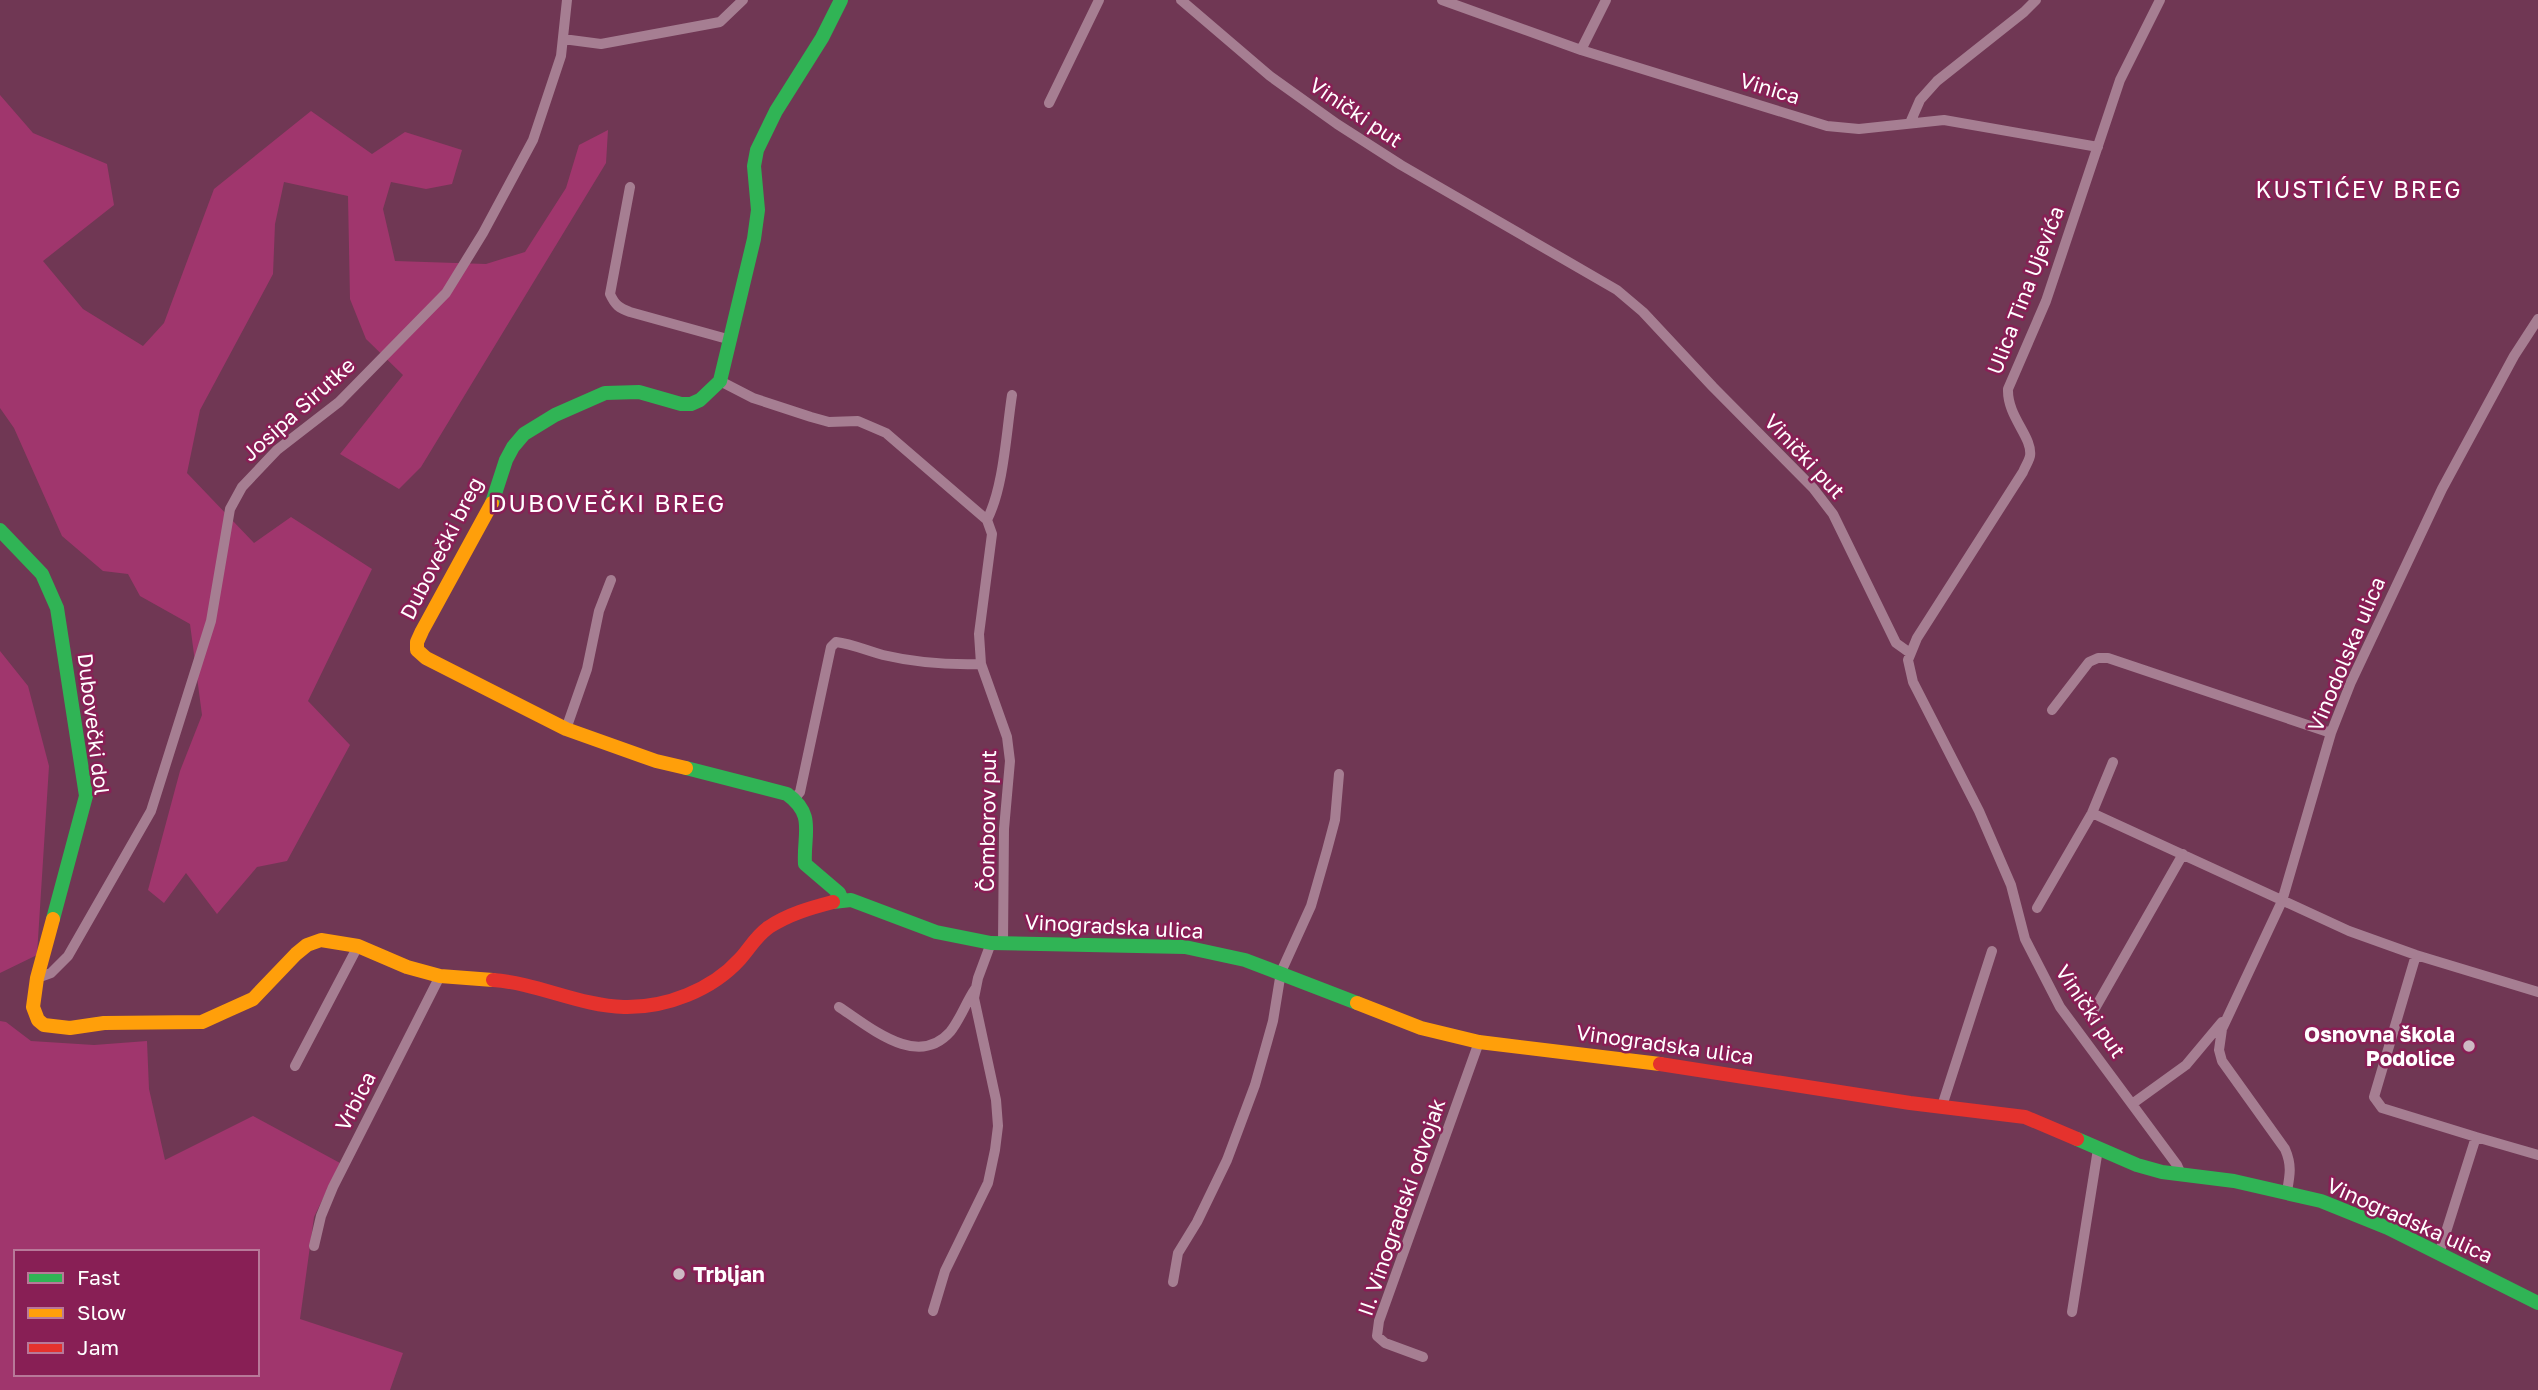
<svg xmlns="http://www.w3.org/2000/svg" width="2538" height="1390" viewBox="0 0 2538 1390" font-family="'Golos Text',sans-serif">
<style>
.green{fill:#a0366d;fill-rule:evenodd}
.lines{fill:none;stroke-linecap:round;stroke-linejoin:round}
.street{stroke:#a67e92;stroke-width:10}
.fast{stroke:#30b455;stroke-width:14}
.slow{stroke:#ff9f0a;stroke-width:14}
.jam{stroke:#e5322d;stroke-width:14}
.poi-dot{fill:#cdb9c3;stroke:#881f55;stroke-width:2.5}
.labels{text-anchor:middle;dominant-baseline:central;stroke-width:5;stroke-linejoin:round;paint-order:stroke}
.street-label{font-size:21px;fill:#fff;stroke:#881f55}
.poi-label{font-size:21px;font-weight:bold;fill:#fff;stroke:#881f55;text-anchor:end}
.neighbourhood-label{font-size:23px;letter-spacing:2px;fill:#fff;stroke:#881f55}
.quarter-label{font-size:24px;letter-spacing:2px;fill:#fff;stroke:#881f55}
</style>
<rect width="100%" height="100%" fill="#703754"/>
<path class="green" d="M 0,95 L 33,133 L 107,164 L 114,205 L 43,261 L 83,309 L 143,346 L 164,323 L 214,189 L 311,111 L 372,154 L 405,132 L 462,150 L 452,184 L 426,189 L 391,182 L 383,209 L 395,261 L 486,264 L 525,252 L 566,188 L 579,145 L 608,130 L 606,163 L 421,467 L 399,489 L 340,454 L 403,375 L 366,339 L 350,299 L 348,196 L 284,182 L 275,224 L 273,274 L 200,410 L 187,473 L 254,543 L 291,517 L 372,569 L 308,701 L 350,745 L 287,861 L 257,867 L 217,914 L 186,873 L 164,903 L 148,890 L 180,771 L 202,715 L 190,624 L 140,596 L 128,574 L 103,571 L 62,536 L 14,428 L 0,408 Z
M 0,651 L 28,686 L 49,766 L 37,955 L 0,973 Z
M 0,1021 L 6,1022 L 31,1041 L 94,1045 L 147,1041 L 149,1089 L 165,1160 L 253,1116 L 340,1163 L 314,1217 L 300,1319 L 403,1353 L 390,1390 L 0,1390 ZM 16,1252 L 257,1252 L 257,1374 L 16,1374 Z"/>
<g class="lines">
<path class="street" d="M 1181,0 L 1270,76 L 1337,124 L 1401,165 L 1617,290 L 1643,312 L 1713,387 L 1813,488 L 1833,514 L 1896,643 L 1910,653
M 1442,0 L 1581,50 L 1827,126 L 1859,129 L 1944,120 L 2098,147
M 2160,0 L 2120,80 L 2046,301 L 2008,389 C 2007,417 2033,437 2030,456 C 2029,461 2025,467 2023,472 L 1917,638 L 1908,660 L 1913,682 L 1979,811 L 2011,885 L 2025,939 L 2060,1007 L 2177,1165 L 2181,1174
M 563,39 L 601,44 L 720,22 L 743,0
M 1581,50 L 1606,0
M 1049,103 L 1099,0
M 1910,123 L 1920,100 L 1937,81 L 2024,12 L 2036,0
M 630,187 L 610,294 C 615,305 619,308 630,312 L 731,340
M 720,381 L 753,398 L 811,417 L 829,422 L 858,421 L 886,433 L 987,520
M 2052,710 L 2089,662 L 2098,658 L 2108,658 L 2331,733
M 566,729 L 587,669 L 599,611 L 611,580
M 795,798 L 800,792 L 831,647 L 836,642 C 853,644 867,651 883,655 C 917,663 947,665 981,664
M 2092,813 L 2349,931 L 2416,955 L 2538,992
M 2037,908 L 2092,813 L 2113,762
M 1003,942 L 1004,829 L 1010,761 L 1007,737 L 981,664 L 979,634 L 992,534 L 987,520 C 1004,486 1006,434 1012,395
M 2416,955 L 2374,1097 L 2382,1108 L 2476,1137 L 2439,1254
M 37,978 L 51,973 L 68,956 L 151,811 L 211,621 L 230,509 L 242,487 L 277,450 L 339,402 L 446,293 L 483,233 L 533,140 L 561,56 L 567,0
M 839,1007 C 870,1027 917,1069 950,1032 C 960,1020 966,1002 975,989
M 2090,1017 L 2183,854
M 295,1066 L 358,946
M 2132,1104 L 2186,1065 L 2222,1022
M 1942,1106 L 1992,951
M 2476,1137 L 2538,1155
M 2287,1191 C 2290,1175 2292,1165 2285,1149 L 2222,1061 L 2219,1050 L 2222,1029 L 2282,901 L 2331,733 L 2351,682 L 2442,489 L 2514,356 L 2538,319
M 314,1246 L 321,1216 L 333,1187 L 440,976
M 1173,1282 L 1178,1253 L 1197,1222 L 1227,1160 L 1255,1085 L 1273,1021 L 1281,972 L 1311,906 L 1327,850 L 1335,820 L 1339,774
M 933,1311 L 945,1271 L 988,1183 L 995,1150 L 998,1126 L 996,1100 L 974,998 L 978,978 L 991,943
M 2072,1312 L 2098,1149
M 1423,1357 L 1385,1343 L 1377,1336 L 1379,1321 L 1479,1042"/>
<path class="fast" d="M 492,503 L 506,460 L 513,447 L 524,434 L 555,415 L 605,393 L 639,392 L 681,404 L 691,404 L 700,400 L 720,381 L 754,239 L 758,210 L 754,166 L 757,150 L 776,111 L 822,38 L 841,0
M 0,530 L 42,574 L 57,608 L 86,796 L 53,919
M 686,768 L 787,794 C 816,815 803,834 805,864 L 839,893 L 842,900
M 833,902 L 851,900 L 936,932 L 991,943 L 1185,947 L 1245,960 L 1357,1003
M 2077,1139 L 2137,1165 L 2162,1172 L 2234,1181 L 2321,1201 L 2388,1228 L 2538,1303"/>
<path class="slow" d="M 492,503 L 422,631 L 417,642 L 417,650 L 426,658 L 566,729 L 656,761 L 686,768
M 53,919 L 37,978 L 33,1007 L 38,1020 L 44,1025 L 70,1028 L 104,1023 L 202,1022 L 253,999 L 296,954 L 307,945 L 321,940 L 358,946 L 407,967 L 440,976 L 493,980
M 1357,1003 L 1421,1028 L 1479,1042 L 1660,1064"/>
<path class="jam" d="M 493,980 C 537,983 580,1006 624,1007 C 666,1008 712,990 740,959 C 750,948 756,936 769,927 C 789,914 810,908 833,902
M 1660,1064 L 1910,1103 L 2025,1117 L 2077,1139"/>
</g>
<g class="poi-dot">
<circle cx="2469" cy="1046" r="7"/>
<circle cx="679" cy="1274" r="7"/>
</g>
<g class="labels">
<g class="street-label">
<text transform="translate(1770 88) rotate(17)">Vinica</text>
<text transform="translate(1356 112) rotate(34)">Vinički put</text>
<text transform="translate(2025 290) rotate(-69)">Ulica Tina Ujevića</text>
<text transform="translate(298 409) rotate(-42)">Josipa Sirutke</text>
<text transform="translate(1805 456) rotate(47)">Vinički put</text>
<text transform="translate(441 548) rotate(-63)">Dubovečki breg</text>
<text transform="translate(2346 654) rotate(-67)">Vinodolska ulica</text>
<text transform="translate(94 724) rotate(83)">Dubovečki dol</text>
<text transform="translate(987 821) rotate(-89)">Čomborov put</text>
<text transform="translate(1114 926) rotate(3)">Vinogradska ulica</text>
<text transform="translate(2091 1011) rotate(56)">Vinički put</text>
<text transform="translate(1665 1044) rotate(8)">Vinogradska ulica</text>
<text transform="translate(355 1101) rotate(-63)">Vrbica</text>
<text transform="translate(1401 1207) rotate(-71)">II. Vinogradski odvojak</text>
<text transform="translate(2410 1220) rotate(24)">Vinogradska ulica</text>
</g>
<g class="poi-label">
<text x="2455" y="1034">Osnovna škola<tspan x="2455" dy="24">Podolice</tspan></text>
<text x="693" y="1274" text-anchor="start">Trbljan</text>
</g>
<g class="neighbourhood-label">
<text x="2359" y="189">KUSTIĆEV BREG</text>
</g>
<g class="quarter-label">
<text x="608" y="502">DUBOVEČKI BREG</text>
</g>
</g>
<rect x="14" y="1250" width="245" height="126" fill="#881f55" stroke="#b87999" stroke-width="2"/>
<rect x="28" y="1273" width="35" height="10" fill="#30b455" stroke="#b87999" stroke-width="2"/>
<text x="77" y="1285" font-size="21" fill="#ffffff">Fast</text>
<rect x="28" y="1308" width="35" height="10" fill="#ff9f0a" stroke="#b87999" stroke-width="2"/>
<text x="77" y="1320" font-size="21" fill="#ffffff">Slow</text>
<rect x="28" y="1343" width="35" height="10" fill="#e5322d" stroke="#b87999" stroke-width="2"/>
<text x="77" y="1355" font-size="21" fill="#ffffff">Jam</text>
</svg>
